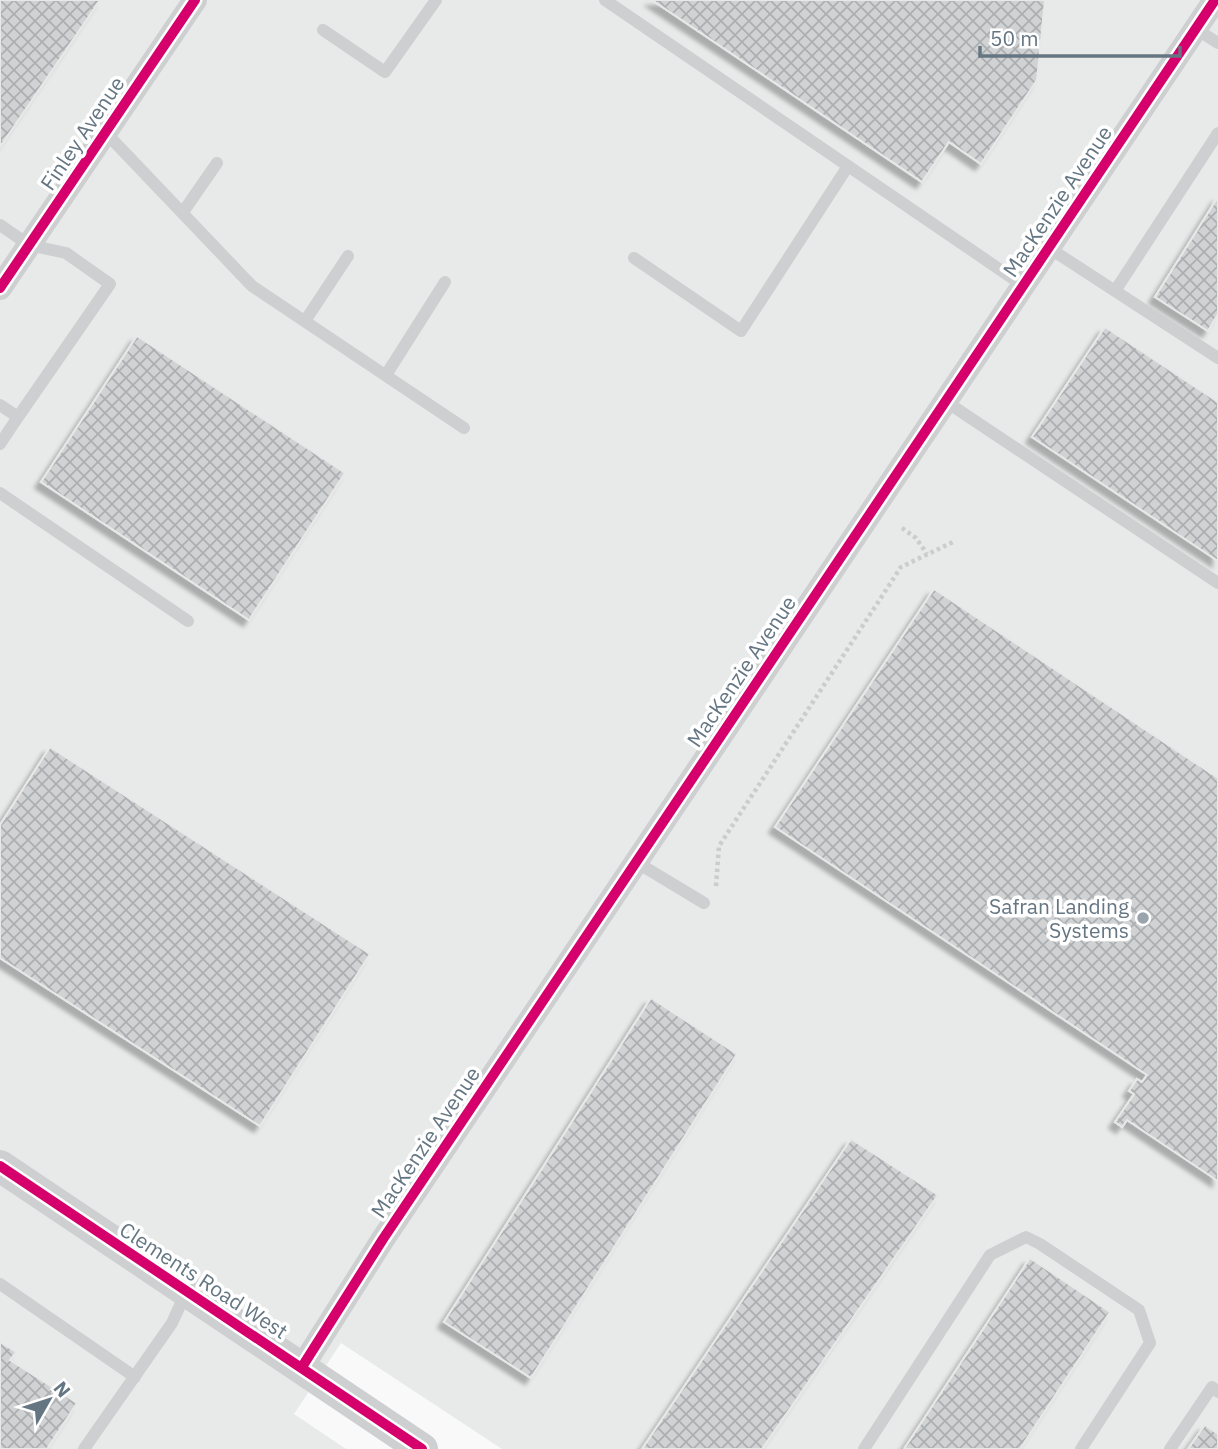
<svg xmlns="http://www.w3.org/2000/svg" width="1218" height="1449" viewBox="0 0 1218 1449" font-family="'IBM Plex Sans',sans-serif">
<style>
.built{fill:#e8e9e9}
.building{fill:url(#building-cross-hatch);stroke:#e8e8e8;stroke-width:2;filter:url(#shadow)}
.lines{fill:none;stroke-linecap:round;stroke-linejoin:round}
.path{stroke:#cbcccd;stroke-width:4.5;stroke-dasharray:3.5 3.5;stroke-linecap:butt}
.service{stroke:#cecfd0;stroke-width:12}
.minor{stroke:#cecfd0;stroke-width:24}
.tertiary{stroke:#cecfd0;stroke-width:32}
.cycleway-casing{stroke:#fff;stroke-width:15}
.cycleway{stroke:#d6006c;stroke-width:10}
.poi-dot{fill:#99a4ac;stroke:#fff;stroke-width:2.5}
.labels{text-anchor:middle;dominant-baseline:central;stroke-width:7;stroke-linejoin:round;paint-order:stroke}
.street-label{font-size:21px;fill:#657683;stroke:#fff}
.poi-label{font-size:21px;fill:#657683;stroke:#fff;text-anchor:end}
</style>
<defs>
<pattern id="building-cross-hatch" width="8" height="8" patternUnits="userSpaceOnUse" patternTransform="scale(1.75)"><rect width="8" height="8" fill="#d0d2d3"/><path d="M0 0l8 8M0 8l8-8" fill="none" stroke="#acafb1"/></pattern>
<filter id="shadow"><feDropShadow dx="-6" dy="6" stdDeviation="2" flood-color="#0004"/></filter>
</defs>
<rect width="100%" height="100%" fill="#f9f9f9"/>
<path class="built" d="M 0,0 L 1218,0 L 1218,1449 L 502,1449 L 341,1343 L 294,1414 L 346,1449 L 0,1449 Z"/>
<path class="building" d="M 0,0 L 100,0 L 0,147 Z
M 652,0 L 1045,0 L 1037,80 L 981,164 L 949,142 L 922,182 Z
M 1218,197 L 1218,314 L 1208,331 L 1155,297 Z
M 1105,327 L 1218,402 L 1218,561 L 1032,437 Z
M 137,336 L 345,473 L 249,620 L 41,482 Z
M 934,589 L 1218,778 L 1218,1181 L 1127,1120 L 1122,1127 L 1115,1122 L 1134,1094 L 1129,1091 L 1137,1079 L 1142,1082 L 1147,1075 L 775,827 Z
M 50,747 L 370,954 L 260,1126 L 0,958 L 0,825 Z
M 651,998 L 737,1054 L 531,1378 L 444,1322 Z
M 851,1139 L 938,1195 L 762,1449 L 642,1449 Z
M 1030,1258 L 1110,1312 L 1020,1449 L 904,1449 Z
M 0,1342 L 16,1352 L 10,1360 L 77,1403 L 47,1449 L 0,1449 Z
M 1205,1425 L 1218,1434 L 1218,1449 L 1188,1449 Z"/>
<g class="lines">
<path class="path" d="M 902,528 L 916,538 L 927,554
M 716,886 L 719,846 L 901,567 L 955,541"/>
<path class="service" d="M 605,0 L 1024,286
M 1196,29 L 1218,43
M 323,30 L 385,72 L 436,0
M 106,133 L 252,286 L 464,428
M 183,212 L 217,163
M 0,225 L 29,245 L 66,253 L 110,284 L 18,417 L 0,405
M 1049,248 L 1218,358
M 634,258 L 741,331 L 848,166
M 1115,291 L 1218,133
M 305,321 L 348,256
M 386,375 L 445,282
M 945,401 L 1218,583
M 0,444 L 18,417
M 0,493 L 188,621
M 636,862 L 704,903
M 0,1284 L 135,1377
M 84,1449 L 172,1323 L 186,1292
M 864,1449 L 990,1255 L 1026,1237 L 1040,1244 L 1139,1310 L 1150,1343 L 1081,1449
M 1170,1449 L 1212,1387 L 1218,1392"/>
<path class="minor" d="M 0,288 L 195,0
M 302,1367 L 383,1239 L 1215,0"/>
<path class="tertiary" d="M 0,1166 L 422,1449"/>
<g class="cycleway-casing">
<path id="cycleway" d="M 0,288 L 195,0
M 0,1166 L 422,1449
M 302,1367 L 383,1239 L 1215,0"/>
</g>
<use href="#cycleway" class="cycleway"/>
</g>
<circle class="poi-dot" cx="1143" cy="918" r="7"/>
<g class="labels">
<g class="street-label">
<text transform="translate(82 133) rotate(-56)">Finley Avenue</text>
<text transform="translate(1057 201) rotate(-56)">MacKenzie Avenue</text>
<text transform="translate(741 671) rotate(-56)">MacKenzie Avenue</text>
<text transform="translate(425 1142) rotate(-56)">MacKenzie Avenue</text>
<text transform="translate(204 1280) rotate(33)">Clements Road West</text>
</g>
<g class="poi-label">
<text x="1129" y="906">Safran Landing<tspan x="1129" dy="24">Systems</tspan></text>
</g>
</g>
<g transform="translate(49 1400) rotate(51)" stroke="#ffffff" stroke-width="5" paint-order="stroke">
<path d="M0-5L12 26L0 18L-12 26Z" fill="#657683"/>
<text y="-10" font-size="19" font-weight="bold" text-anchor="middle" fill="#657683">N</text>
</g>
<path d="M980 46v10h200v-10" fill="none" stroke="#657683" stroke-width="3.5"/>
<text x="990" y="46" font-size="21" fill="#657683" stroke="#ffffff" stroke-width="5" paint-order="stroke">50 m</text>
</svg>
